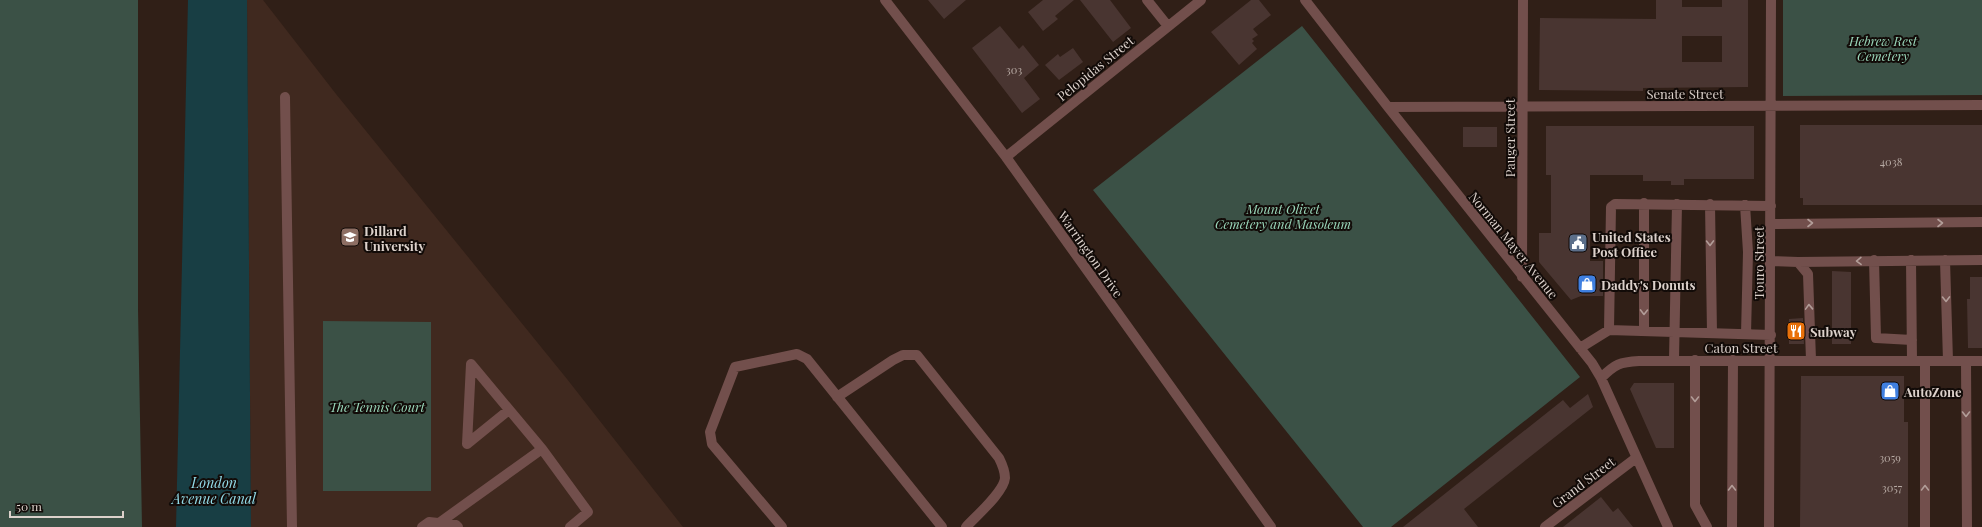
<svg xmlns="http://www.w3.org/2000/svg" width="1982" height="527" viewBox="0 0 1982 527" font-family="'Playfair Display',serif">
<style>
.built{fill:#40291f}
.green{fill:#3b5146}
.water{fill:#183e44}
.building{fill:#493531;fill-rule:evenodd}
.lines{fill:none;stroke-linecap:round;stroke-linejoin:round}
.minor{stroke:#724f4c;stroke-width:10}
.oneway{stroke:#b29d98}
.labels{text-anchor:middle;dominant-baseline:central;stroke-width:4;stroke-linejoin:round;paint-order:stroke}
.number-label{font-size:11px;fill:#b7aaa4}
.park-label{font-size:13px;font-style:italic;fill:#99d6b9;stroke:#120b08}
.street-label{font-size:13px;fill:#dcd1cb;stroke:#120b08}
.poi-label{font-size:13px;font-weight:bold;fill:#dcd1cb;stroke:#120b08;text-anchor:start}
.water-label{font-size:14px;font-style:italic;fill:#93dce9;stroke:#120b08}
</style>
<rect width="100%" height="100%" fill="#301f17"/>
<path class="built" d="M 247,0 L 263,0 L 336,94 L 567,379 L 683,527 L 251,527 Z"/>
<path class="green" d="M 0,0 L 138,0 L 138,309 L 142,527 L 0,527 Z
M 1783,0 L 1982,0 L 1982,95 L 1783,96 Z
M 1302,26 L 1580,377 L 1391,527 L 1363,527 L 1093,190 Z
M 323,321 L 431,322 L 431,491 L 323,491 Z"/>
<path class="water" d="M 188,0 L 247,0 L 251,527 L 176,527 Z"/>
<path class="building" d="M 928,0 L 966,0 L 944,19 Z
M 1043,0 L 1074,0 L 1055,16 L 1058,19 L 1043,31 L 1028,12 Z
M 1080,0 L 1110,0 L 1131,28 L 1113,42 Z
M 1251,0 L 1259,0 L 1271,15 L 1253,29 L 1258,35 L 1252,39 L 1254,41 L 1252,43 L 1257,49 L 1239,65 L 1211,32 Z
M 1656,0 L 1682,0 L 1682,7 L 1722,7 L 1722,0 L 1748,0 L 1748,87 L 1643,88 L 1643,91 L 1539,90 L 1540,18 L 1656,19 ZM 1682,36 L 1722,36 L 1722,62 L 1682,62 Z
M 1000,26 L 1019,49 L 1023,45 L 1039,65 L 1024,78 L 1040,99 L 1022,113 L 972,48 Z
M 1073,48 L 1083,62 L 1059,80 L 1045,65 L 1058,54 L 1060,57 Z
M 1800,125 L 1982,125 L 1982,205 L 1803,205 L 1803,198 L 1800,198 Z
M 1546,126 L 1754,126 L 1754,179 L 1684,179 L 1684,185 L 1671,185 L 1671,181 L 1643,181 L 1643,175 L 1590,175 L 1590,261 L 1603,261 L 1603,296 L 1581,296 L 1571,300 L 1539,262 L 1539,233 L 1551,233 L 1551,175 L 1546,175 Z
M 1463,127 L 1497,127 L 1497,147 L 1463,147 Z
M 1832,271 L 1851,272 L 1851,344 L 1832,344 Z
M 1970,277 L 1982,277 L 1982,348 L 1968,348 L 1967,299 L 1970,299 Z
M 1803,318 L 1804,344 L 1789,344 L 1789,319 Z
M 1801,376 L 1904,376 L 1904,422 L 1908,422 L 1908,527 L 1800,527 Z
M 1634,383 L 1674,383 L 1674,448 L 1656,448 L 1630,389 Z
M 1588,394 L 1593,407 L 1464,509 L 1478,527 L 1403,527 L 1563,400 L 1570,408 Z
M 1601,497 L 1613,512 L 1618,508 L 1633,527 L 1563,527 Z"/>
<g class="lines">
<path class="minor" d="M 885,0 L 1006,157 L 1271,527
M 1147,0 L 1167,25
M 1305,0 L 1388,107 L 1592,363 L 1601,378 L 1668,527
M 285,97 L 292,527
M 1388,107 L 1982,105
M 1006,157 L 1201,0
M 1644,203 L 1644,330
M 1710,204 L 1712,333
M 1745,205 L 1748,252 L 1746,334
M 1771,224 L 1982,222
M 1874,260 L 1876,338 L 1912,340
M 1911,260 L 1912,361
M 1945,260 L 1948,361
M 1771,261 L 1798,262 L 1808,274 L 1811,360
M 1798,262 L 1982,260
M 1522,277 L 1523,0
M 1609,330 L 1611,207 L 1615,204 L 1771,206
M 1580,348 L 1609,330 L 1771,335
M 1674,360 L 1677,204
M 1695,360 L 1695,505 L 1707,527
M 1925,361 L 1925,527
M 1966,361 L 1967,527
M 1601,378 C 1615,364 1620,362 1639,361 L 1982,361
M 837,397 L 893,360 L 903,355 L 917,355 L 999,458 C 1002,464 1005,471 1005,478 C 1004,492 976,516 966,527
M 542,449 L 588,512 L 570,527
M 439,523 L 542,449 L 471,364 L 467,444 L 509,410
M 422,527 L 429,522 L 456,525 L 458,527
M 782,527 L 712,444 L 710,432 L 735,367 L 797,354 L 807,359 L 942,527
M 1545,527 L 1636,458
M 1732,527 L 1733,360
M 1769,527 L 1771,0"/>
</g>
<defs><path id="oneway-chevron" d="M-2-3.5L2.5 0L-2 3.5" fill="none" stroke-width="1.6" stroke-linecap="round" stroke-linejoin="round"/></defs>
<g class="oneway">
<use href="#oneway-chevron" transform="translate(1810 223)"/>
<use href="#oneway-chevron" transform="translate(1940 223)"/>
<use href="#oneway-chevron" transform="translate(1710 243) rotate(89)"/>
<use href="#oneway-chevron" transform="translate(1859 261) rotate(179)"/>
<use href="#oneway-chevron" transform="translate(1946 299) rotate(89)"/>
<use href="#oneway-chevron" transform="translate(1809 307) rotate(-92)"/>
<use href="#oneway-chevron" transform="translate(1644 312) rotate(91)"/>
<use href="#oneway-chevron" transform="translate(1695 399) rotate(90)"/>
<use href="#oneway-chevron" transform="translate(1966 414) rotate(90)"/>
<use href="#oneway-chevron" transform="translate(1732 488) rotate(-90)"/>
<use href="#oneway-chevron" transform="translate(1925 488) rotate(-90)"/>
</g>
<defs>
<g id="university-square" transform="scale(1)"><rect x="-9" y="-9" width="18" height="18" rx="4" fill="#8d6e63" stroke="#120b08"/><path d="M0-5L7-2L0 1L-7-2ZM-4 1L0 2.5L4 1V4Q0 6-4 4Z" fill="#fff"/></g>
<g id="civic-square" transform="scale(1)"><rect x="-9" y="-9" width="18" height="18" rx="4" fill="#5c6f8a" stroke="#120b08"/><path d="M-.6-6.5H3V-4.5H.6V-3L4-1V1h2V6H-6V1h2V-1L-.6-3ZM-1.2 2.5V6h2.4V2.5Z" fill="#fff"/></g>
<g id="shop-square" transform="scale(1)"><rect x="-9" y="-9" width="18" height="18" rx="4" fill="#3f7fe0" stroke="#120b08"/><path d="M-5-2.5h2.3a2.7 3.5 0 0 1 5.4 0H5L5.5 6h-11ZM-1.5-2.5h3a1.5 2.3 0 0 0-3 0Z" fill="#fff"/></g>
<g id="restaurant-square" transform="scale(1)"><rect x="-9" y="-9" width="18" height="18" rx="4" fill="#e8710a" stroke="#120b08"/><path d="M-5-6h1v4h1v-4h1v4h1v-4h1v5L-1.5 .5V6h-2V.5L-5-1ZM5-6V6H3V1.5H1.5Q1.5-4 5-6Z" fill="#fff"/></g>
</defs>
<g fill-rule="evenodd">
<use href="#university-square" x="350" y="237"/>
<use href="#civic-square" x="1578" y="243"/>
<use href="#shop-square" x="1587" y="284"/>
<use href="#restaurant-square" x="1796" y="331"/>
<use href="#shop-square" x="1890" y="391"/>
</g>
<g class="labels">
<g class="number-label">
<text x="1014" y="69">303</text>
<text x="1891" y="161">4038</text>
<text x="1890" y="457">3059</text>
<text x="1892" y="487">3057</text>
</g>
<g class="park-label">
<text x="1883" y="40">Hebrew Rest<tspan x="1883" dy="15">Cemetery</tspan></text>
<text x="1283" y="208">Mount Olivet<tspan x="1283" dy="15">Cemetery and Masoleum</tspan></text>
<text x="377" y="406">The Tennis Court</text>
</g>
<g class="street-label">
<text transform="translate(1095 68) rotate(-39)">Pelopidas Street</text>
<text x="1685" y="93">Senate Street</text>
<text transform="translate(1509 138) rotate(-90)">Pauger Street</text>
<text transform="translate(1514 245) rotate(51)">Norman Mayer Avenue</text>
<text transform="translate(1091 254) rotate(55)">Warrington Drive</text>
<text transform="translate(1758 263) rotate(-90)">Touro Street</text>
<text x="1741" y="347">Caton Street</text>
<text transform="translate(1583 482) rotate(-37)">Grand Street</text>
</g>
<g class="poi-label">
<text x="364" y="230">Dillard<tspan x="364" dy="15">University</tspan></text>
<text x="1592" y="236">United States<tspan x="1592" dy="15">Post Office</tspan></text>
<text x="1601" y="284">Daddy's Donuts</text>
<text x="1810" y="331">Subway</text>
<text x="1904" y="391">AutoZone</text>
</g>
<g class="water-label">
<text x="214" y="482">London<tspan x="214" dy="16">Avenue Canal</tspan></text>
</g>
</g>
<path d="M10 511v6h113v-6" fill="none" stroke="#dcd1cb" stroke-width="2"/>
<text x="16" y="511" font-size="12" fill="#dcd1cb" stroke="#120b08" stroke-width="3" paint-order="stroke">50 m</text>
</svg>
